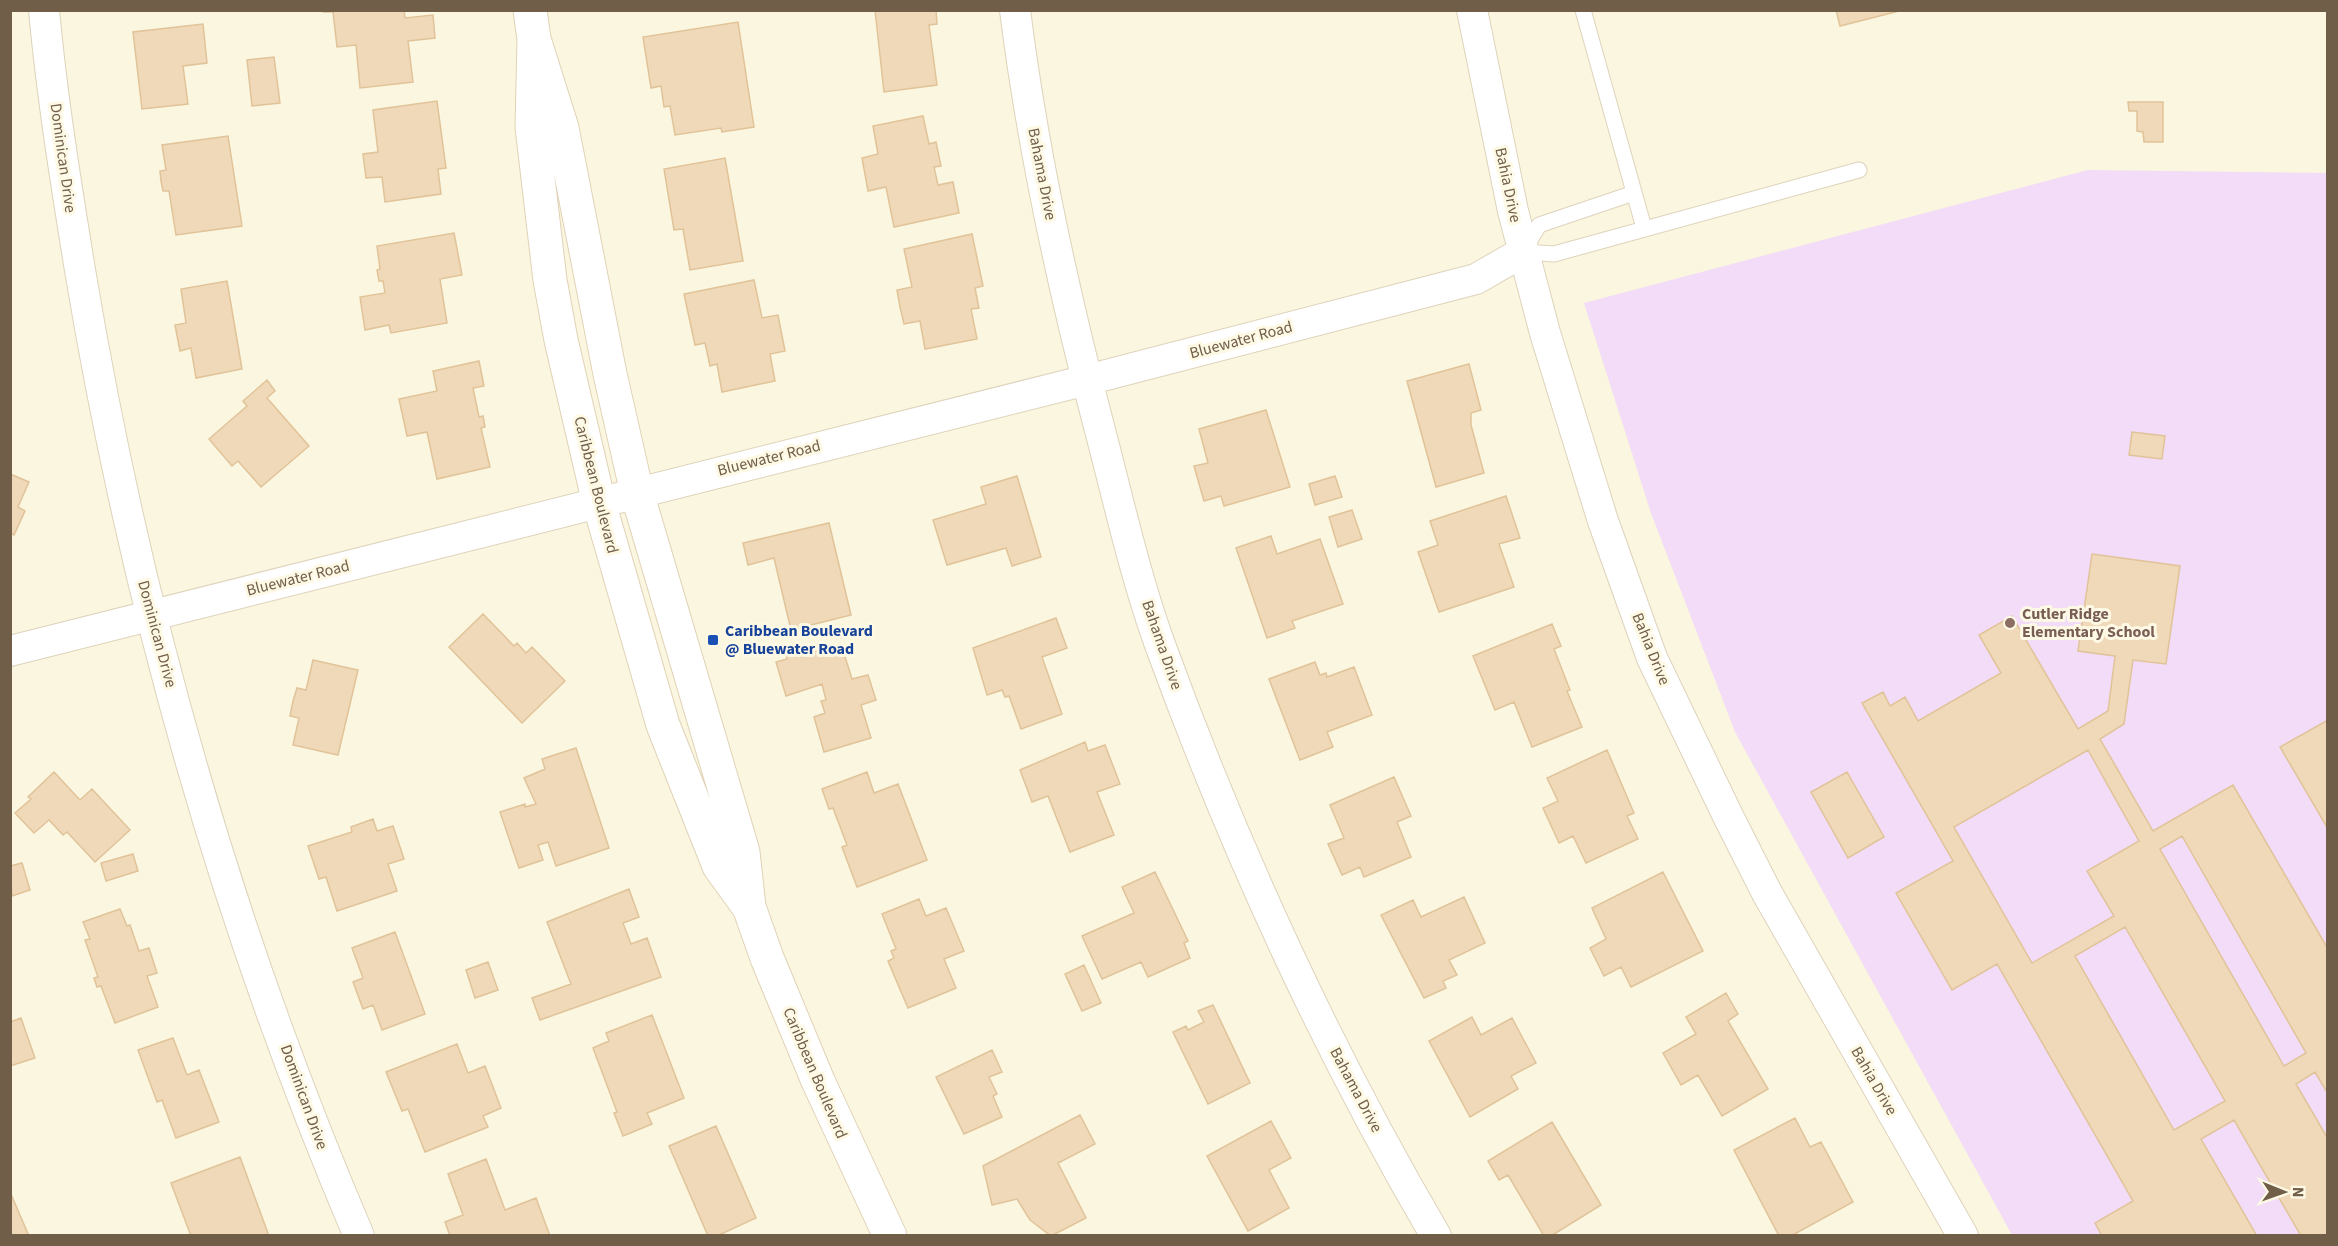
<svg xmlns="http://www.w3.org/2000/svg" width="2338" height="1246" viewBox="0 0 2338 1246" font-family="'Source Sans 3',sans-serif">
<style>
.education{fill:#f2dcf7}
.building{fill:#efd9b8;stroke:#e1c399;stroke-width:1.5;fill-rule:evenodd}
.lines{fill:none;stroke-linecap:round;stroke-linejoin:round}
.lane-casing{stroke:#ded3bc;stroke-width:17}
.street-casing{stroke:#ded3bc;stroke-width:32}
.secondary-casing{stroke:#e0d2b7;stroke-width:35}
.lane{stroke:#fff;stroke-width:15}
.street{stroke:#fff;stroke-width:30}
.secondary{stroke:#fff;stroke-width:33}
.education-dot{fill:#8d6e63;stroke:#fef9e5;stroke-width:2}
.transit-dot{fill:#1a4fb4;stroke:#fef9e5;stroke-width:2}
.labels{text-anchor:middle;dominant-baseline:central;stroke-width:6;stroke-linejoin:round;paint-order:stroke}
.street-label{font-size:16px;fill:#705e48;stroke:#fef9e5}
.education-label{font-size:16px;font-weight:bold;fill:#785e54;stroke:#fef9e5;text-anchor:start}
.transit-label{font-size:16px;font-weight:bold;fill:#164399;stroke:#fef9e5;text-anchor:start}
</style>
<rect width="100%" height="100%" fill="#fbf6df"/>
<path class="education" d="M 2088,170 L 2327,173 L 2327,1235 L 2012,1235 L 1735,732 L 1651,513 L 1584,303 Z"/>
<path class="building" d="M 323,10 L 404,10 L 405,18 L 433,15 L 435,38 L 408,41 L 413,82 L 360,88 L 356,45 L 337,47 L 333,12 L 323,12 Z
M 875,10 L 936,10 L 937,24 L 929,25 L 937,85 L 884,92 Z
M 1836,10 L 1903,10 L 1840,26 Z
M 738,22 L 754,127 L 722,132 L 721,128 L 675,135 L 670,106 L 664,107 L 661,86 L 651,88 L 643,37 Z
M 203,24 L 207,63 L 183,66 L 188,104 L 142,109 L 133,32 Z
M 274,57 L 280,103 L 252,106 L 247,60 Z
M 437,101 L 446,168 L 438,169 L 441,194 L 385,202 L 382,177 L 366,178 L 363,154 L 378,152 L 373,110 Z
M 2128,102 L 2163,102 L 2163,142 L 2144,142 L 2143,132 L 2137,131 L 2137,111 L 2129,111 Z
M 923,116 L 929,144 L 936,142 L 941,166 L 934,167 L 938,185 L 953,182 L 959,213 L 894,227 L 886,187 L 868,191 L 862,158 L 878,154 L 873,126 Z
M 228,136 L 242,226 L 176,235 L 169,191 L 163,191 L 161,181 L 160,171 L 166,170 L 162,145 Z
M 725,158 L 743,261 L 690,270 L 683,229 L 674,230 L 664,169 Z
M 454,233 L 462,275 L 440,279 L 447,323 L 391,333 L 389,325 L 365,330 L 360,297 L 385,293 L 383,281 L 379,281 L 377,270 L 380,269 L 377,246 Z
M 972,234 L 983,286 L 975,288 L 979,308 L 971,309 L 977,339 L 925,349 L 920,321 L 904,324 L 900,307 L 897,290 L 912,287 L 904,249 Z
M 754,280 L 762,318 L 778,315 L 785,351 L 770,354 L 775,381 L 722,392 L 717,364 L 710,366 L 705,343 L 695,345 L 684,294 Z
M 227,281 L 242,369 L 196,378 L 191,348 L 180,351 L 175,325 L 186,323 L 181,289 Z
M 479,361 L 484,386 L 473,388 L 479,417 L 483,416 L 485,427 L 481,428 L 490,467 L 437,479 L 427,432 L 407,436 L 399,399 L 437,391 L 433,371 Z
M 1469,364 L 1481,410 L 1471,413 L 1471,425 L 1484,473 L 1436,487 L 1407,381 Z
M 267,380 L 275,391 L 267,398 L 309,446 L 261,487 L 238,461 L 232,466 L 209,439 L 247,406 L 243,401 Z
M 1266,410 L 1290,487 L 1224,506 L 1221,496 L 1204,501 L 1194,466 L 1208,463 L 1199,429 Z
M 2132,432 L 2165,436 L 2162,459 L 2129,455 Z
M 10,474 L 29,482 L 18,507 L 25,511 L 14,535 L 10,533 Z
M 1017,476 L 1041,557 L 1012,566 L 1006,548 L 947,565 L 933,520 L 986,504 L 981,487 Z
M 1335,476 L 1342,497 L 1315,505 L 1309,484 Z
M 1506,496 L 1520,538 L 1499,544 L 1514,587 L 1439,612 L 1418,552 L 1438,545 L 1430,521 Z
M 1352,510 L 1362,539 L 1338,547 L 1329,517 Z
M 829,523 L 851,615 L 791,630 L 774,558 L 748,565 L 743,543 Z
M 1271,536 L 1277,554 L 1320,539 L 1343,604 L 1292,621 L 1295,628 L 1267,638 L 1236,548 Z
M 2092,554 L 2180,566 L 2166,664 L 2133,660 L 2124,724 L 2100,739 L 2153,831 L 2233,785 L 2328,949 L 2328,1094 L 2315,1072 L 2296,1084 L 2328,1139 L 2328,1236 L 2301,1236 L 2234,1120 L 2201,1139 L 2257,1236 L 2102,1236 L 2095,1223 L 2133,1201 L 1997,964 L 1952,990 L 1896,893 L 1953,861 L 1862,703 L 1883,692 L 1890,706 L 1905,697 L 1918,721 L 2001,673 L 1979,635 L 2012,616 L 2078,729 L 2108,711 L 2115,656 L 2078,651 ZM 2088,750 L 2139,841 L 2087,871 L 2114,916 L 2032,963 L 1954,827 ZM 2182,836 L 2306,1053 L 2284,1066 L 2160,849 ZM 2125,927 L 2225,1101 L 2174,1130 L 2075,956 Z
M 483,614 L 514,646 L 517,643 L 526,653 L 532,647 L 565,681 L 522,723 L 449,647 Z
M 1056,618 L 1067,648 L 1042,657 L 1062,714 L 1021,729 L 1009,696 L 1005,697 L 1002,690 L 987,695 L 973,648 Z
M 1552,624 L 1561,646 L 1554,649 L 1570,690 L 1567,691 L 1582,727 L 1532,747 L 1514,702 L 1495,710 L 1473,656 Z
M 841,644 L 852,679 L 868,675 L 876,700 L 861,705 L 871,738 L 824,752 L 814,717 L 825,713 L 821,701 L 826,700 L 822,684 L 786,696 L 776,662 L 787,659 L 786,653 L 799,649 L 801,656 Z
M 313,660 L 358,670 L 338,755 L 293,745 L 299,718 L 290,716 L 293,701 L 297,688 L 306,690 Z
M 1315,662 L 1320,675 L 1326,673 L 1327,677 L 1354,667 L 1372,715 L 1327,732 L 1333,747 L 1300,760 L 1269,679 Z
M 2328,720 L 2328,829 L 2280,747 Z
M 1085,742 L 1088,751 L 1105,745 L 1120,784 L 1097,792 L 1114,835 L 1070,852 L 1048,796 L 1032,802 L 1020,770 Z
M 576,748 L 609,848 L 556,866 L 548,842 L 538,845 L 543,860 L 519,868 L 500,812 L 525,804 L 525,807 L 536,804 L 524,778 L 545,769 L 542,759 Z
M 1607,750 L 1634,813 L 1627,816 L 1638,839 L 1586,863 L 1573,836 L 1559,843 L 1543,808 L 1558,801 L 1547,778 Z
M 54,772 L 80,800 L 92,789 L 130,830 L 95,862 L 67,832 L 63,835 L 49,820 L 34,833 L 15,813 L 31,799 L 28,797 Z
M 867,772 L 874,793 L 898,784 L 927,860 L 857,887 L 842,847 L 847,845 L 833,808 L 829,809 L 822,789 Z
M 1847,772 L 1884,837 L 1848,858 L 1811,792 Z
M 1394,777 L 1411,816 L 1397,822 L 1411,857 L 1364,877 L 1360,867 L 1342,875 L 1328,844 L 1344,838 L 1330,805 Z
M 373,819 L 377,831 L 393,826 L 404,859 L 388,864 L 397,891 L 337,911 L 326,877 L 319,879 L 308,846 L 352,832 L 351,827 Z
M 133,854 L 138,871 L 106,881 L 101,863 Z
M 22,863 L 30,890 L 12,896 L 10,866 Z
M 1155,872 L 1188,941 L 1184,943 L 1190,958 L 1148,977 L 1141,962 L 1102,979 L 1082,936 L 1134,913 L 1122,887 Z
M 1663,872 L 1703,951 L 1631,987 L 1621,967 L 1604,976 L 1590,948 L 1606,939 L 1592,908 Z
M 629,889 L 639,917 L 623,923 L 631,944 L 647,938 L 661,977 L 540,1020 L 532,998 L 571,984 L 547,922 Z
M 1464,897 L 1485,943 L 1449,960 L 1457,975 L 1443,981 L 1446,988 L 1424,998 L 1381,915 L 1413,900 L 1421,917 Z
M 919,899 L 926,916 L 946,908 L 964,951 L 944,959 L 956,988 L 908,1008 L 888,961 L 894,958 L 891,951 L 896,949 L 882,914 Z
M 120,909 L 127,926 L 130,925 L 139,951 L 149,948 L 157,973 L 147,976 L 158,1007 L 115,1023 L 101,986 L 97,987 L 94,978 L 98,977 L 85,940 L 90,939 L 83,922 Z
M 395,932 L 425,1014 L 382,1030 L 373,1005 L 363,1009 L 353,982 L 363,978 L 352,948 Z
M 488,962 L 498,990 L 475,998 L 466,970 Z
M 1084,965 L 1101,1003 L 1082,1011 L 1065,974 Z
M 1726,993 L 1738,1014 L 1728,1021 L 1768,1089 L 1722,1116 L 1698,1075 L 1681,1085 L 1663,1053 L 1696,1034 L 1686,1017 Z
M 1213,1005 L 1250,1083 L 1208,1104 L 1173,1032 L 1186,1026 L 1188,1030 L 1204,1022 L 1198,1011 Z
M 652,1015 L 684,1098 L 647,1113 L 652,1124 L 623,1136 L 614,1113 L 617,1112 L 593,1048 L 609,1041 L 606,1033 Z
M 1472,1017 L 1481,1035 L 1512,1018 L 1536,1063 L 1511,1076 L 1518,1089 L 1470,1117 L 1429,1041 Z
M 21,1018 L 35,1058 L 10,1066 L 10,1022 Z
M 173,1038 L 187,1075 L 199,1070 L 219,1122 L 176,1138 L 162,1100 L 157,1102 L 138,1050 Z
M 457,1044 L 468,1073 L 485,1066 L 501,1108 L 483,1116 L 488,1127 L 425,1152 L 408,1109 L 402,1111 L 386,1072 Z
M 992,1050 L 1002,1072 L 989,1077 L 997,1094 L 993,1096 L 1002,1117 L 964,1134 L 936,1077 Z
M 1080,1115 L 1095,1144 L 1058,1163 L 1086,1218 L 1051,1236 L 1030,1220 L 1017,1199 L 992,1205 L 983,1166 Z
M 1795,1118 L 1810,1147 L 1821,1142 L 1853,1202 L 1791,1236 L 1779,1236 L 1734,1150 Z
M 1271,1121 L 1291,1158 L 1269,1170 L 1289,1208 L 1248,1231 L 1207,1156 Z
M 1552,1122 L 1601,1205 L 1551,1236 L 1544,1236 L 1508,1175 L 1499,1180 L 1488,1161 Z
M 716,1126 L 756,1218 L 717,1236 L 708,1236 L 669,1146 Z
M 240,1157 L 269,1236 L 191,1236 L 171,1183 Z
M 486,1159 L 505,1210 L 536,1198 L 550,1236 L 450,1236 L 445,1222 L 463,1215 L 448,1174 Z
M 10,1192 L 29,1236 L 10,1236 Z"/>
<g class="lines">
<g class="lane-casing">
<path id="lane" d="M 1583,10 L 1644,228
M 1634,193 L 1539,225 L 1523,252 L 1554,254 L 1859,170"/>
</g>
<g class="street-casing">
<path id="street" d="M 44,10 C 52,97 66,184 80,270 C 135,600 227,927 359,1236
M 1015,10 C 1033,154 1064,294 1101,434 C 1119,503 1135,575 1159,642 C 1234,848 1325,1047 1436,1236
M 1472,10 L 1513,211 L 1545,333 L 1603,521 L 1652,658 L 1728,816 L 1767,893 L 1963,1236
M 10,651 L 1087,380 L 1476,279 L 1523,252"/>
</g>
<g class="secondary-casing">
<path id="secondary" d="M 530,10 L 534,39 L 532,127 L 550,280 L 561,340 L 599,503 L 663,725 L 719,866 L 748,906
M 534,39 L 562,128 L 610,374 L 637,493 L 743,852 L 749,907 L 767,958 L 818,1081 L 890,1236"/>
</g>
<use href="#lane" class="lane"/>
<use href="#street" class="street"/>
<use href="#secondary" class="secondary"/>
</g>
<circle class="education-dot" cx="2010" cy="623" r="6"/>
<rect class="transit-dot" x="707" y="634" width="12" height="12" rx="3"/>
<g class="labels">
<g class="street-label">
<text transform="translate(63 158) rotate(82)">Dominican Drive</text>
<text transform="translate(1042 174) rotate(79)">Bahama Drive</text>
<text transform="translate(1508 185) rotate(78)">Bahia Drive</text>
<text transform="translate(1241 340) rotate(-15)">Bluewater Road</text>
<text transform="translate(769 458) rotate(-14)">Bluewater Road</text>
<text transform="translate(596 485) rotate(76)">Caribbean Boulevard</text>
<text transform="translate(298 578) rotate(-14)">Bluewater Road</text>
<text transform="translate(157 634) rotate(75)">Dominican Drive</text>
<text transform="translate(1162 645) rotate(71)">Bahama Drive</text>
<text transform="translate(1651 649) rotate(68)">Bahia Drive</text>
<text transform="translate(815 1073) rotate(67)">Caribbean Boulevard</text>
<text transform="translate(1874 1081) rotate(60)">Bahia Drive</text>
<text transform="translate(1356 1090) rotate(62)">Bahama Drive</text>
<text transform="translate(304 1097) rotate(70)">Dominican Drive</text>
</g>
<g class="education-label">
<text x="2022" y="614">Cutler Ridge<tspan x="2022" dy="18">Elementary School</tspan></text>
</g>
<g class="transit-label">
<text x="725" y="631">Caribbean Boulevard<tspan x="725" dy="18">@ Bluewater Road</tspan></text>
</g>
</g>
<rect width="2338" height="1246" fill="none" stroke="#705e48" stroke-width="24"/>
<g transform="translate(2284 1192) rotate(91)" stroke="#fef9e5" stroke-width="4.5" paint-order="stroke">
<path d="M0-4.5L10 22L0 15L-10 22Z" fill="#705e48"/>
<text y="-9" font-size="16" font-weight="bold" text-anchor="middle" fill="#705e48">N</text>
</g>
</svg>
